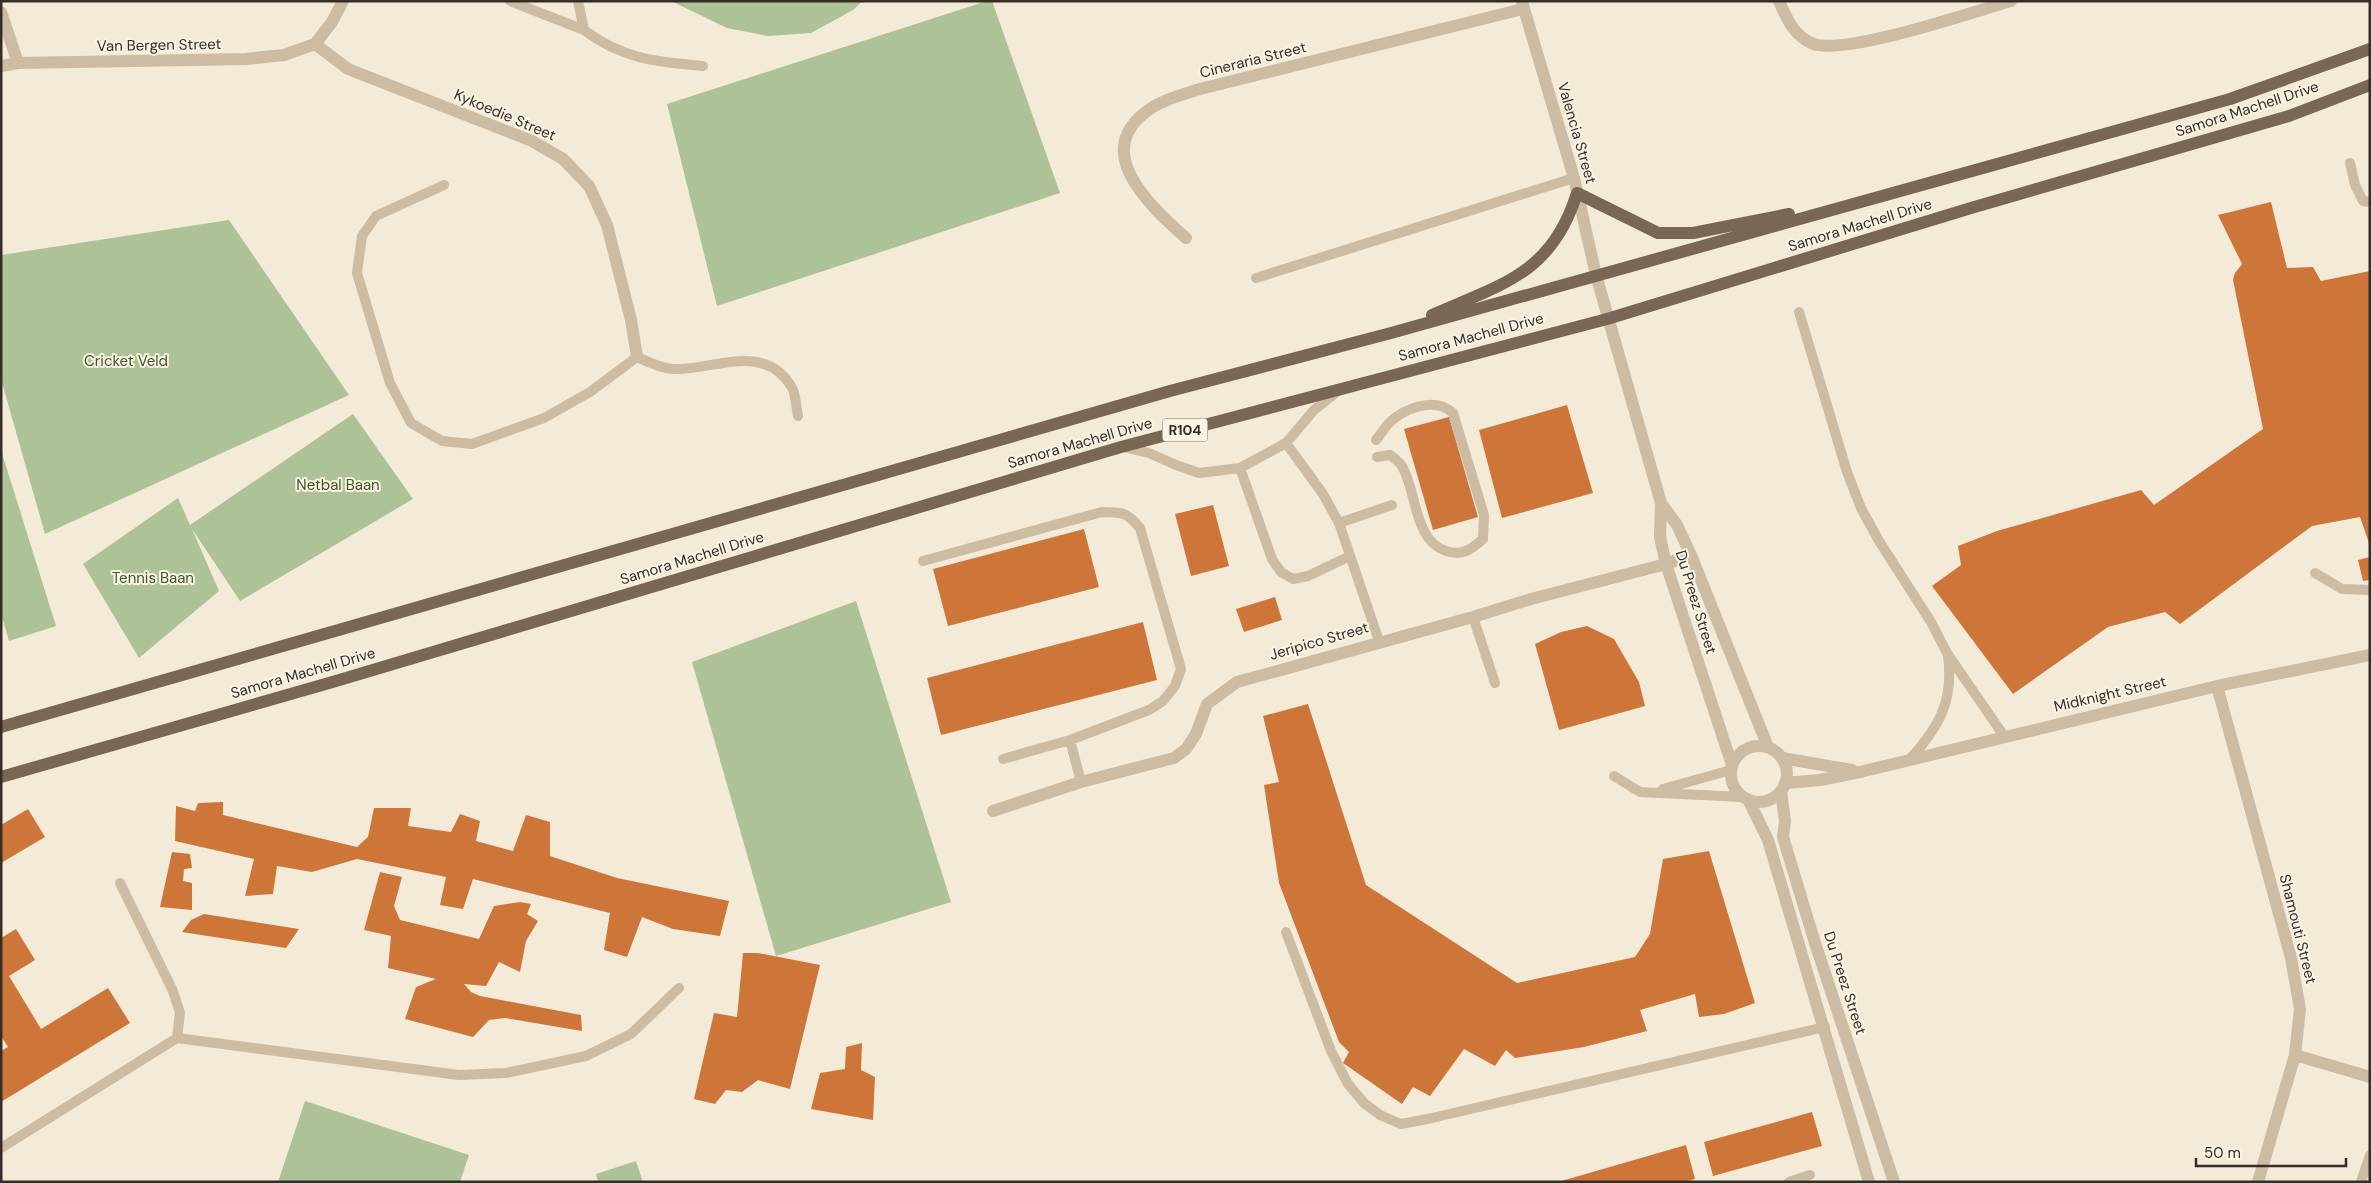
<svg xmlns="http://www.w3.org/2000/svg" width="2371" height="1183" viewBox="0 0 2371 1183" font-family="'DM Sans',sans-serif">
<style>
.green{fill:#adc297}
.building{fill:#ce753a}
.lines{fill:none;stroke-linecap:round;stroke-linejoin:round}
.service{stroke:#cbbca3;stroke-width:10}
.minor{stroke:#cbbca3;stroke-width:12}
.tertiary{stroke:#cbbca3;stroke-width:12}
.primary{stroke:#796755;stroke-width:12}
.labels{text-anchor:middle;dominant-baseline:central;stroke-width:4;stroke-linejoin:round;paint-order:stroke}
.shield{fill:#faf4e4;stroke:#71695f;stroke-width:1}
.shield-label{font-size:14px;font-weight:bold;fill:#362d26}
.street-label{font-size:15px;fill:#362d26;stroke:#faf4e4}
.park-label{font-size:15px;fill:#3e5628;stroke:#faf4e4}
</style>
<rect width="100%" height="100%" fill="#f3ead8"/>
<path class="green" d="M 671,1 L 863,1 L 853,10 L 811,33 L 768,36 L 727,28 Z
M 987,1 L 992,1 L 1060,193 L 717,306 L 667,104 Z
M 229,220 L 349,395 L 45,534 L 1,379 L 1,255 Z
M 353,414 L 413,499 L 240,601 L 192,529 L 219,591 L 139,658 L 83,564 L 178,498 L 190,525 Z
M 1,450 L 56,626 L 9,641 L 1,613 Z
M 856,601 L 951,902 L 776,956 L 692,662 Z
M 305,1101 L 469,1155 L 460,1182 L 278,1182 Z
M 636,1161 L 643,1182 L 598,1182 L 596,1174 Z"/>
<path class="building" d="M 2271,202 L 2287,268 L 2313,267 L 2321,281 L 2370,271 L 2370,546 L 2360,517 L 2312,526 L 2180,624 L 2165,612 L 2108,627 L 2013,694 L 1932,586 L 1961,565 L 1958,546 L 1997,531 L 2141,490 L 2154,505 L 2263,429 L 2233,280 L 2235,273 L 2242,264 L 2218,215 Z
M 1567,405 L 1593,493 L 1502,518 L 1479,430 Z
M 1449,417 L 1478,517 L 1433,530 L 1404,429 Z
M 1213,505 L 1229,566 L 1191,576 L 1175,514 Z
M 1084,529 L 1099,587 L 948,626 L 933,569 Z
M 2370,557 L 2370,580 L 2363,581 L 2358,560 Z
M 1275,597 L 1282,620 L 1244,632 L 1236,609 Z
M 1143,622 L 1157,680 L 941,735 L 927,678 Z
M 1587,626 L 1614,639 L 1639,682 L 1645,706 L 1559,730 L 1535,644 L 1561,632 Z
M 1308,704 L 1366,885 L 1517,983 L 1635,957 L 1650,934 L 1663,859 L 1709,851 L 1755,1003 L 1724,1014 L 1699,1017 L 1695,994 L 1640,1010 L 1647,1031 L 1584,1047 L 1515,1058 L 1506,1050 L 1495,1066 L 1464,1049 L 1430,1096 L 1413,1087 L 1402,1104 L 1343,1063 L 1349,1052 L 1339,1042 L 1279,883 L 1264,785 L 1279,782 L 1263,716 Z
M 223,802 L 223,815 L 357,847 L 368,837 L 374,808 L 411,808 L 408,826 L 451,832 L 460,814 L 480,821 L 476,841 L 513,851 L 526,815 L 550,822 L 550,856 L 617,878 L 729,901 L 720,936 L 673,929 L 642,917 L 627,957 L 604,950 L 610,913 L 473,879 L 463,909 L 440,905 L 446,877 L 357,859 L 312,872 L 277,866 L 273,894 L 245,896 L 254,859 L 175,841 L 176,806 L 195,811 L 198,803 Z
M 28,809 L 45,837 L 1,863 L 1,825 Z
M 172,852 L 190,854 L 192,868 L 184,869 L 183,881 L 192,883 L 192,910 L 160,907 Z
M 380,872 L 402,877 L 394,906 L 400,920 L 479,939 L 494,906 L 520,902 L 531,904 L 527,914 L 538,921 L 526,941 L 520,972 L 499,962 L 486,986 L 464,984 L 471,992 L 480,996 L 581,1015 L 582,1031 L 505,1018 L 489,1020 L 473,1037 L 405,1019 L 416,987 L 436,979 L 388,968 L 391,936 L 364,930 Z
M 204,914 L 299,929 L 286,948 L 182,932 L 191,920 Z
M 16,929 L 35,960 L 9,976 L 41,1029 L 108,988 L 130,1023 L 1,1102 L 1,1051 L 8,1047 L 1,1036 L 1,938 Z
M 743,953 L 758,953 L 820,965 L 790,1089 L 758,1080 L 742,1092 L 726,1090 L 715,1104 L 694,1099 L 714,1013 L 737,1017 Z
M 862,1043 L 861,1070 L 875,1077 L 873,1120 L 811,1109 L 820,1073 L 845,1069 L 846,1047 Z
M 1812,1112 L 1822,1146 L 1713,1176 L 1704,1142 Z
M 1686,1145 L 1695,1179 L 1684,1182 L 1558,1182 Z"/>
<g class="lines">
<path class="service" d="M 510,1 L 584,30
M 578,1 L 584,30 C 622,59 657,62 703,66
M 2350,163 L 2355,185 L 2363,201 L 2370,202
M 444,185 L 376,216 L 362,236 L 357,273 L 390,383 L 411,423 L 442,441 L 472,444 L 544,418 L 590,392 L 637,357 C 648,362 660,368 673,369 C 712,371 763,341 791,386 C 796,393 796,407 798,416
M 1256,278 L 1574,178
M 1799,312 L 1847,472 L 1861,508 L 1879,541 L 1931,622 L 1947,653 L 2004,736
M 1376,440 C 1380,435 1384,429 1388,424 C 1404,408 1435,396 1453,413 L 1484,515 L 1483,539 C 1471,550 1462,556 1446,551 C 1414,540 1417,494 1403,468 C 1400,462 1395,459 1390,455 L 1377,457
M 1286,443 L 1323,494 L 1339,523 L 1379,641
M 1123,447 L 1149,453 L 1176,465 L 1199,473 L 1240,468 L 1286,443 L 1314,410 L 1338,391
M 1240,468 L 1272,559 L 1281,572 L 1293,579 L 1308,576 L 1350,556
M 1339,523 L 1392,505
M 923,561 L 1102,512 C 1122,512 1127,512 1140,528 L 1181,669 L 1175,686 L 1163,701 L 1149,710 L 1070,740 L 1003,759
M 2315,573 L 2342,589 L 2370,590
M 1473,617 L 1495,683
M 1070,740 L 1081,782
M 1910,759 C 1939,727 1954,701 1948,656
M 1614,776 L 1640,792 L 1742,797
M 1663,789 L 1731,770
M 1286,932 L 1331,1051 L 1348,1084 L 1364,1103 L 1380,1115 L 1401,1124 L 1432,1118 L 1825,1027
M 177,1038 L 459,1075 L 506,1073 L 586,1056 L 631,1034 L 679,988
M 1,1148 L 177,1038 L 180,1013 L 173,991 L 120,883
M 1789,1182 L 1810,1175
M 2361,1182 L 2370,1155"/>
<path class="minor" d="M 1779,1 C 1787,19 1794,37 1814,44 C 1847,55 1972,12 2011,1
M 1522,2 L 1574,178 L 1596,275
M 1,12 L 18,63
M 315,44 L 348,69 L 532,141 L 563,159 L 589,186 L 607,225 L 631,320 L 637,357
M 315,44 L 332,22 L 343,1
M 1,66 L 18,63 L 246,59 L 284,55 L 315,44
M 1186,238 C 1149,205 1087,149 1153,107 C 1167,98 1184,94 1200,89 L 1523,9
M 2217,686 L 2291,958 L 2300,1009 L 2295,1055 L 2258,1182
M 1782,758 L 1852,770
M 1785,783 L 1820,780 L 1860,772 L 2217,686 L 2370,655
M 993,811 L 1081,782 L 1174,758 L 1186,749 L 1196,734 L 1207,704 L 1237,682 L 1473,617 L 1531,599 L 1666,564 L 1691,555
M 2295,1055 L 2370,1077"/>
<path class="tertiary" d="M 1596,275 L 1661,503 L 1660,537 L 1666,564 L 1732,765
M 1661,503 L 1677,525 L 1691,555 L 1768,747
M1731 774a28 28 0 1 1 56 0a28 28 0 1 1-56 0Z
M 1781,791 L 1785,821 L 1783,837 L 1815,943 L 1894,1182
M 1749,801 L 1768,840 L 1869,1182"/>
<path class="primary" d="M 1432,315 C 1502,284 1552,274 1577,193 L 1658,233 L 1693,233 L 1789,214
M 1,727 L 1170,391 L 1391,333 L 2230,99 L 2370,49
M 1,777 L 336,681 L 1121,447 L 1607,319 L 1971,208 L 2289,116 L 2370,85"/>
</g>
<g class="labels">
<rect class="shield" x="1162.5" y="418.5" width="45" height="23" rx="4"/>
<g class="shield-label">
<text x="1185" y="430">R104</text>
</g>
<g class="street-label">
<text transform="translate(159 45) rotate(-1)">Van Bergen Street</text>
<text transform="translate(1253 60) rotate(-14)">Cineraria Street</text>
<text transform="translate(2247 109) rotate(-18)">Samora Machell Drive</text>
<text transform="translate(505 115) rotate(23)">Kykoedie Street</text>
<text transform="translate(1577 133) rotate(74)">Valencia Street</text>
<text transform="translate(1860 225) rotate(-17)">Samora Machell Drive</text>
<text transform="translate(1471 337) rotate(-15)">Samora Machell Drive</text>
<text transform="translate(1080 443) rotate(-16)">Samora Machell Drive</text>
<text transform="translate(692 558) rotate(-17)">Samora Machell Drive</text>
<text transform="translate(1696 602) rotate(73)">Du Preez Street</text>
<text transform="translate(1319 641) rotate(-16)">Jeripico Street</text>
<text transform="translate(303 673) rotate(-16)">Samora Machell Drive</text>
<text transform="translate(2110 694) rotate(-13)">Midknight Street</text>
<text transform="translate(2298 929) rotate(76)">Shamouti Street</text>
<text transform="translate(1845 983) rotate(72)">Du Preez Street</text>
</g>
<g class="park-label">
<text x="126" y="361">Cricket Veld</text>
<text x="338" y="485">Netbal Baan</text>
<text x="153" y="578">Tennis Baan</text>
</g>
</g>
<rect width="2371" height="1183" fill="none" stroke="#362d26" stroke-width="5"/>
<path d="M2196 1158v8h150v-8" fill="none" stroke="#362d26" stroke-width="2.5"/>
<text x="2204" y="1158" font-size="15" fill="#362d26" stroke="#faf4e4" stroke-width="4" paint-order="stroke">50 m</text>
</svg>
